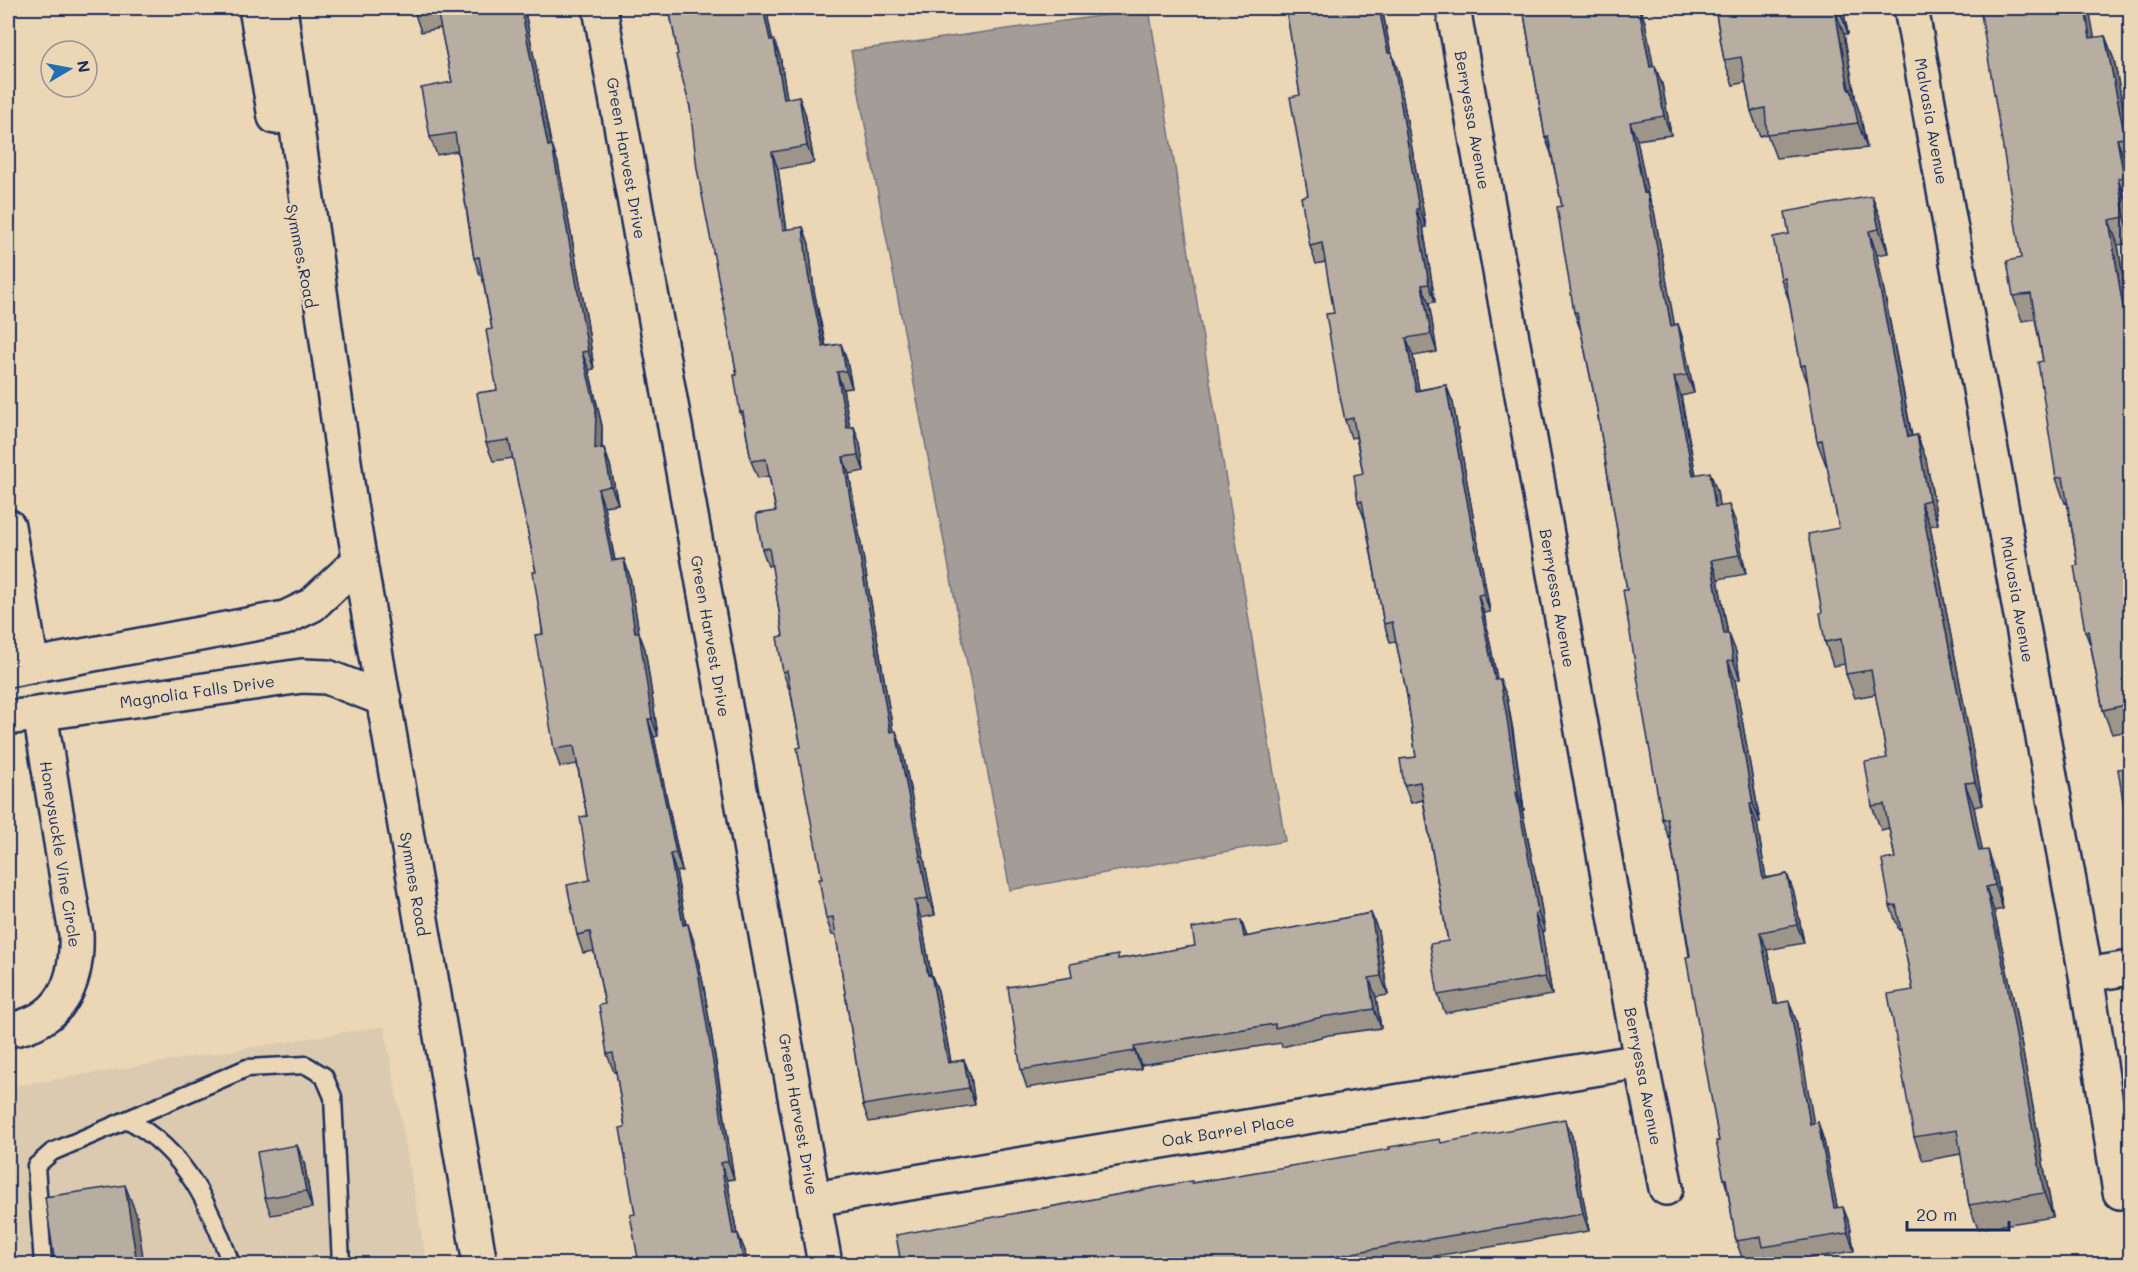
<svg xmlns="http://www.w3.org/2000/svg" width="2138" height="1272" viewBox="0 0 2138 1272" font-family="Mali,sans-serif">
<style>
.built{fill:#dbcaaf}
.water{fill:#a49d97;stroke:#6d7180;stroke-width:1.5}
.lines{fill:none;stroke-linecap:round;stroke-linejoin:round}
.service-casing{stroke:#1b2f5e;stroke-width:21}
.minor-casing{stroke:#1b2f5e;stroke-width:38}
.tertiary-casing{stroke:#1b2f5e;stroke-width:38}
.service{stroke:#ebd6b5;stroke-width:16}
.minor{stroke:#ebd6b5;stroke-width:33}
.tertiary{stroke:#ebd6b5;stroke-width:33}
.wall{fill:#9d958a;stroke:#1b2f5e;stroke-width:1.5}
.shaded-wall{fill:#807970;stroke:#1b2f5e;stroke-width:1.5}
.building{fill:#b7ada0;stroke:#1b2f5e;stroke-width:1.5}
.labels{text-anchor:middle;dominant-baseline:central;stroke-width:5;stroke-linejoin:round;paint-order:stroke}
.street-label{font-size:16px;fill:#1b2f5e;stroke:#ebd6b5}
</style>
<rect width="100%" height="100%" fill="#ebd6b5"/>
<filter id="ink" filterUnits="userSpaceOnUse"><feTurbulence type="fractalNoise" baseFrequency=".0167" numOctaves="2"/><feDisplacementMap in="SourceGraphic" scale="12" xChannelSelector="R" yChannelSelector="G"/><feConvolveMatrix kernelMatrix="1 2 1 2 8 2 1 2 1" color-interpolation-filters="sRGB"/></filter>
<g filter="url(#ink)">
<path class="built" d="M 384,1026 L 427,1264 L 8,1264 L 8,1087 Z"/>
<path class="water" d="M 1149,9 L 1285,841 L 1010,890 L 851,51 Z"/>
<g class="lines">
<g class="service-casing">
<path id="service" d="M 128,1120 C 186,1151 210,1206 231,1264
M 43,1264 L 36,1166 L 52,1152 L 247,1068 L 306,1065 L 324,1076 L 333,1097 L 341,1264"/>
</g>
<g class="minor-casing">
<path id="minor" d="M 600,8 L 825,1264
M 1453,8 L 1641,1061 L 1666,1188
M 1911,8 L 2086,975 L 2120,1192
M 8,526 L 32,666
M 8,670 L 285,618 L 312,605 L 360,560
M 8,718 L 302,676 L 327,677 L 384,699
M 2086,975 L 2130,968
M 8,1030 C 61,1022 78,984 76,934 L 40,714
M 814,1199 L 1641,1061"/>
</g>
<g class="tertiary-casing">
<path id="tertiary" d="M 256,8 L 275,117
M 280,8 L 350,504 L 480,1264"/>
</g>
<use href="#service" class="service"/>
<use href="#minor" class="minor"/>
<use href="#tertiary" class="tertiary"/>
</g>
<path class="wall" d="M 414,8 L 529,8 L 530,11 L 525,12 L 551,145 L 558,163 L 587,321 L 594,369 L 589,370 L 602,426 L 602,448 L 604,448 L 610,465 L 618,504 L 604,506 L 615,560 L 624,559 L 630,577 L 639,633 L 645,649 L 658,736 L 654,737 L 682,871 L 676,872 L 686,924 L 694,942 L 704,988 L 723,1105 L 734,1179 L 727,1180 L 737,1234 L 738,1234 L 745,1251 L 635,1214 L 625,1127 L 616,1071 L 614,1072 L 607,1054 L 605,1004 L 594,951 L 583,953 L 577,935 L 590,880 L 587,816 L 577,764 L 560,767 L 554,749 L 536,572 L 513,458 L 493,461 L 486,443 L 497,390 L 492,329 L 482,275 L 480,275 L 474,258 L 457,151 L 437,155 L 430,137 L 452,82 L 441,28 L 421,32 L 415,14 Z
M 669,8 L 766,8 L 772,40 L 780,56 L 787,98 L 805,113 L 814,163 L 778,169 L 787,230 L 803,227 L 809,244 L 814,291 L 826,346 L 841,344 L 847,361 L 852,388 L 843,389 L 850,428 L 854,427 L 860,444 L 864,471 L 849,474 L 893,731 L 902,748 L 935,915 L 921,918 L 931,974 L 938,991 L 951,1062 L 964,1060 L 971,1077 L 975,1105 L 869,1122 L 863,1105 L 836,935 L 832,935 L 826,918 L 822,879 L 801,747 L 790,689 L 789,689 L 783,672 L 783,636 L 772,565 L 768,566 L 762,549 L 776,511 L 769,476 L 758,478 L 751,461 L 745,425 L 740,412 L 737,375 L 690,107 L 678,54 Z
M 1268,8 L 1382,8 L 1391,53 L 1398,71 L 1426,227 L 1423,227 L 1435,302 L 1429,303 L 1437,352 L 1413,356 L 1419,390 L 1446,385 L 1453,403 L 1490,612 L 1484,613 L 1497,680 L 1507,697 L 1513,730 L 1524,810 L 1522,810 L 1539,894 L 1545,931 L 1542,932 L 1552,995 L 1445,1013 L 1438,995 L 1448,941 L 1423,800 L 1411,803 L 1404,785 L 1416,757 L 1407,695 L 1396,641 L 1390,642 L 1384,624 L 1365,520 L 1358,502 L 1363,473 L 1356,437 L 1351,438 L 1345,420 L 1334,313 L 1326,262 L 1316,264 L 1310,246 L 1308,195 L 1300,95 L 1287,12 L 1271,15 Z
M 1523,8 L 1640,8 L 1645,22 L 1653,66 L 1662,84 L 1671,135 L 1637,140 L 1647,192 L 1654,211 L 1674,325 L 1678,324 L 1684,343 L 1694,393 L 1681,396 L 1696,475 L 1717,491 L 1719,507 L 1736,523 L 1746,574 L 1718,579 L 1728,634 L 1736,652 L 1740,679 L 1735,680 L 1760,822 L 1757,823 L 1766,878 L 1787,874 L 1794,893 L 1804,943 L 1767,950 L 1777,1004 L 1796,1020 L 1813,1123 L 1824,1141 L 1837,1207 L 1850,1225 L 1854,1251 L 1775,1264 L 1770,1264 L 1767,1256 L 1743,1260 L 1736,1241 L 1728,1192 L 1724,1179 L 1719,1141 L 1670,838 L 1669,838 L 1662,819 L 1627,590 L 1596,404 L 1581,331 L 1574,312 L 1562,206 L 1551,153 L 1545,137 Z
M 1715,8 L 1843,8 L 1848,34 L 1844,34 L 1856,102 L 1860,114 L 1867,148 L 1776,158 L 1767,134 L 1760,136 L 1751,111 L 1746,82 L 1733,85 L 1724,60 Z
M 2105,36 L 2114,60 L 2130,143 L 2130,163 L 2126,164 L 2130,189 L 2130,202 L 2127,203 L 2130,225 L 2130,243 L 2118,245 L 2130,319 L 2130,731 L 2112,734 L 2103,710 L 2091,647 L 2085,631 L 2078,565 L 2067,502 L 2065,503 L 2056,478 L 2043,361 L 2035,319 L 2022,321 L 2013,296 L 2095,38 Z
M 1881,220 L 1888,253 L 1877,255 L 1912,436 L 1917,435 L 1926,459 L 1938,524 L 1930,526 L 1983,805 L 1974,807 L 1982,851 L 1996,874 L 2003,909 L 1994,911 L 2013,998 L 2053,1217 L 1978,1229 L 1969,1205 L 1961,1154 L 1923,1161 L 1914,1137 L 1913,990 L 1901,929 L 1899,930 L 1890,906 L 1895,858 L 1889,828 L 1881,830 L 1872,806 L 1887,758 L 1876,694 L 1855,698 L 1846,674 L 1845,664 L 1833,666 L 1825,642 L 1822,612 L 1839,528 L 1827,464 L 1826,465 L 1817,441 L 1809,386 L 1801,366 L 1790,303 L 1781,279 Z
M 1371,913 L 1378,931 L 1388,995 L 1376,997 L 1381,1028 L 1329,1035 L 1282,1047 L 1281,1043 L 1141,1065 L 1141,1069 L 1027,1088 L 1021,1070 L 1072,977 L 1119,959 L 1248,937 Z
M 1572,1136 L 1589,1231 L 1386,1264 L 901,1264 L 1193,1183 L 1442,1143 Z
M 304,1162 L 312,1208 L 271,1215 L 265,1198 Z"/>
<path class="shaded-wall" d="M 521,8 L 523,8 L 525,12 L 555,163 L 548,146 Z
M 763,8 L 766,8 L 776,57 L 770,40 Z
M 1379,8 L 1382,8 L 1394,71 L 1388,53 Z
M 1639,8 L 1645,22 L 1657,85 L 1650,67 Z
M 1839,8 L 1843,8 L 1848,34 Z
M 2085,8 L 2089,8 L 2099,63 L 2090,38 Z
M 1835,10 L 1844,34 L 1856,102 L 1860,114 L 1867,148 L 1858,123 L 1849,90 Z
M 2105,36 L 2114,60 L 2130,143 L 2130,152 L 2125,138 Z
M 774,40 L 780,56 L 790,116 L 784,99 Z
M 1392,53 L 1398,71 L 1426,227 L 1419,209 Z
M 1655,66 L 1662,84 L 1671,135 L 1664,116 Z
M 799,96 L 805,113 L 814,163 L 807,146 Z
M 1630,122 L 1637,140 L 1648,194 L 1647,192 L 1654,211 L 1678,344 L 1671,326 Z
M 2117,139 L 2126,164 L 2130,189 L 2130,196 L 2124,177 Z
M 552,145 L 558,163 L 587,321 L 594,369 L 588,351 Z
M 772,152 L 778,169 L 789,247 L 783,230 Z
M 2118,178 L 2127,203 L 2130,225 L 2130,234 L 2125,217 Z
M 1872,196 L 1881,220 L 1888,253 L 1879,229 Z
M 1416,209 L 1423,227 L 1435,302 L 1429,284 Z
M 2109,220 L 2118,245 L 2130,321 L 2125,320 Z
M 803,227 L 809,244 L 814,291 L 829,364 L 823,347 L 808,274 Z
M 1869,231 L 1877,255 L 1916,460 L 1908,437 Z
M 1422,285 L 1429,303 L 1437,352 L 1431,334 Z
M 1678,324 L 1684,343 L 1694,393 L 1687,375 Z
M 1406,338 L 1413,356 L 1422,409 L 1416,391 Z
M 841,344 L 847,361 L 852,388 L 846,371 Z
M 582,352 L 589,370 L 602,426 L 601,467 L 595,449 Z
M 837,372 L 843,389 L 853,445 L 847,428 Z
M 1674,377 L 1681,396 L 1699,494 L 1693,475 Z
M 1446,385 L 1453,403 L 1490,612 L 1484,594 Z
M 854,427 L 860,444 L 864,471 L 858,455 Z
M 1917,435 L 1926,459 L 1938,524 L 1929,500 Z
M 604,448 L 610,465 L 618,504 L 611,486 Z
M 843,457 L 849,474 L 896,749 L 890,732 Z
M 1710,472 L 1717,491 L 1722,526 L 1715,507 Z
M 598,489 L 604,506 L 618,578 L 612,561 Z
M 1921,502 L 1930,526 L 1983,805 L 1975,782 Z
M 1729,505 L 1736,523 L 1746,574 L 1739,555 Z
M 624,559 L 630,577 L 639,633 L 645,649 L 658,736 L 652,719 L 635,632 Z
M 1711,560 L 1718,579 L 1731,653 L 1724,634 Z
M 1478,595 L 1484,613 L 1501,698 L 1495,680 Z
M 1729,634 L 1736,652 L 1740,679 L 1733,660 Z
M 1728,661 L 1735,680 L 1760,822 L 1753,804 Z
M 1500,679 L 1507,697 L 1524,810 L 1518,792 Z
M 648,719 L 654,737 L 682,871 L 676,853 Z
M 896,731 L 902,748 L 935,915 L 928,898 Z
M 1965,783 L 1974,807 L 1987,875 L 1979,851 Z
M 1516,792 L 1522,810 L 1539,894 L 1545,931 L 1538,913 Z
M 1750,804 L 1757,823 L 1769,898 L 1763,879 Z
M 1988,850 L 1996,874 L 2003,909 L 1995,885 Z
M 670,854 L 676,872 L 689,943 L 683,925 Z
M 1787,874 L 1794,893 L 1804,943 L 1797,925 Z
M 1986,887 L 1994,911 L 2013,998 L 2053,1217 L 2044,1193 Z
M 915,901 L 921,918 L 934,992 L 928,975 Z
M 1371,913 L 1378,931 L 1388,995 L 1381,976 Z
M 1535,914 L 1542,932 L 1552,995 L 1545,977 Z
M 1241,920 L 1248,939 L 1244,937 Z
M 688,924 L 694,942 L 704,988 L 734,1179 L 728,1161 Z
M 1760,932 L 1767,950 L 1781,1023 L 1774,1004 Z
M 931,974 L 938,991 L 954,1080 L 948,1063 Z
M 1369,978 L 1376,997 L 1381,1028 L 1374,1009 Z
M 1789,1001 L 1796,1020 L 1817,1142 L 1810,1124 Z
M 1134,1047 L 1141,1065 L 1141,1069 L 1135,1051 Z
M 964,1060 L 971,1077 L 975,1105 L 969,1088 Z
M 1565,1119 L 1572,1136 L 1589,1231 L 1583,1214 Z
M 1818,1122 L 1824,1141 L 1841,1226 L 1834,1208 Z
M 297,1145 L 304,1162 L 312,1208 L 306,1191 Z
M 721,1163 L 727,1180 L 740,1252 L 733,1234 Z
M 125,1185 L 137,1216 L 144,1264 L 137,1264 Z
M 1843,1207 L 1850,1225 L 1854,1251 L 1848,1233 Z
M 738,1234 L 745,1251 L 747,1264 L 744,1264 Z"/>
<path class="building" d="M 414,8 L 521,8 L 548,146 L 552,145 L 580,303 L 588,351 L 582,352 L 596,409 L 595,449 L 604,448 L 611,486 L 598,489 L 612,561 L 624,559 L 635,632 L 639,632 L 652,719 L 648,719 L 676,853 L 670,854 L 683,925 L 688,924 L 698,971 L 717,1087 L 728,1161 L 721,1163 L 733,1234 L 738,1234 L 744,1264 L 639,1264 L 630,1215 L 635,1214 L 620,1128 L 625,1127 L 613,1053 L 607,1054 L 599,1005 L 605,1004 L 590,932 L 577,935 L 567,885 L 590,880 L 580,817 L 587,816 L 574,746 L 554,749 L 535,635 L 543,634 L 533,572 L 536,572 L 509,440 L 486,443 L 477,393 L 497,390 L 486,330 L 492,329 L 479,257 L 474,258 L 455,133 L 430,137 L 421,88 L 452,82 L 437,10 L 415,14 Z
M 669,8 L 763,8 L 770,40 L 774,40 L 784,99 L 799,96 L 807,146 L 772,152 L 783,230 L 803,227 L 808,274 L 823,347 L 841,344 L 846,371 L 837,372 L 847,428 L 854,427 L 858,455 L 843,457 L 890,732 L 896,731 L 928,898 L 915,901 L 928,975 L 931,974 L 948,1063 L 964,1060 L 969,1088 L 863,1105 L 833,917 L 826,918 L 819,879 L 822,879 L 797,748 L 801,747 L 787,671 L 783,672 L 777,637 L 783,636 L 769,548 L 762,549 L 756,514 L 776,511 L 766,459 L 751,461 L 743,412 L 740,412 L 734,375 L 737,375 L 697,169 L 690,107 L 676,55 L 678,54 Z
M 1286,8 L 1379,8 L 1388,53 L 1392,53 L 1419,209 L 1416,209 L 1429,284 L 1422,285 L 1431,334 L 1406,338 L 1416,391 L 1446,385 L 1484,594 L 1478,595 L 1495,680 L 1500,679 L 1506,712 L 1518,792 L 1516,792 L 1532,876 L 1538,913 L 1535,914 L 1545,977 L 1438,995 L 1430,944 L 1448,941 L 1420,782 L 1404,785 L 1400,759 L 1416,757 L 1407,695 L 1392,622 L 1384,624 L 1362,501 L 1358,502 L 1354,475 L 1363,473 L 1353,418 L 1345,420 L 1339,392 L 1326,314 L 1334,313 L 1322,243 L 1310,246 L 1301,197 L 1308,195 L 1290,97 L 1300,95 Z
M 1523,8 L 1639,8 L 1650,67 L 1655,66 L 1664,116 L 1630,122 L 1644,193 L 1647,192 L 1671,326 L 1678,324 L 1687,375 L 1674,377 L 1693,475 L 1710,472 L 1715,507 L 1729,505 L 1739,555 L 1711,560 L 1724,634 L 1729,634 L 1733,660 L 1728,661 L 1753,804 L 1750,804 L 1763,879 L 1787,874 L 1797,925 L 1760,932 L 1774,1004 L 1789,1001 L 1810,1124 L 1818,1122 L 1834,1208 L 1843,1207 L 1848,1233 L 1763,1247 L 1761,1237 L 1736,1241 L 1726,1179 L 1724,1179 L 1716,1141 L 1719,1141 L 1686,957 L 1690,956 L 1667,818 L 1662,819 L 1642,706 L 1623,590 L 1627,590 L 1596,404 L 1577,312 L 1574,312 L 1557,207 L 1562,206 L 1548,136 L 1545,137 Z
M 1715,8 L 1839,8 L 1839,9 L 1835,10 L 1849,90 L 1851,89 L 1858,123 L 1767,134 L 1765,108 L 1751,111 L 1741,57 L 1724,60 Z
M 1980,8 L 2085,8 L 2090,38 L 2105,36 L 2125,138 L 2117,139 L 2124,177 L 2118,178 L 2125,217 L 2109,220 L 2125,320 L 2130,319 L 2130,704 L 2103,710 L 2088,631 L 2085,631 L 2074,566 L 2078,565 L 2063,477 L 2056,478 L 2038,362 L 2043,361 L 2031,294 L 2013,296 L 2007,261 L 2021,258 Z
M 1872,196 L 1879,229 L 1869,231 L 1908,437 L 1917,435 L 1929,500 L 1921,502 L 1975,782 L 1965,783 L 1979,851 L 1988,850 L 1995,885 L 1986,887 L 2005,974 L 2044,1193 L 1969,1205 L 1957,1130 L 1914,1137 L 1888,994 L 1913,990 L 1896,905 L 1890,906 L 1882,860 L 1895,858 L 1884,804 L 1872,806 L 1865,762 L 1887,758 L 1871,670 L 1846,674 L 1841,639 L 1825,642 L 1820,613 L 1822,612 L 1808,534 L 1839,528 L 1822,440 L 1817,441 L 1805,365 L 1801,366 L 1785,278 L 1781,279 L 1773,237 L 1789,234 L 1785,212 Z
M 2130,767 L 2130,845 L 2118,769 Z
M 1371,913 L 1381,976 L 1369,978 L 1374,1009 L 1322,1017 L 1275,1028 L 1275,1024 L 1134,1047 L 1135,1051 L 1021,1070 L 1008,987 L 1072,977 L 1070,964 L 1118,955 L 1118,959 L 1195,946 L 1192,928 L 1241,920 L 1244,937 Z
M 1565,1119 L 1583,1214 L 1394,1245 L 1302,1263 L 1301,1258 L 1269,1264 L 901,1264 L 896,1235 L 1192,1181 L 1192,1183 L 1390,1149 L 1389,1147 L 1440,1139 L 1441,1143 Z
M 297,1145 L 306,1191 L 265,1198 L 257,1152 Z
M 125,1185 L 137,1264 L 55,1264 L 45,1197 Z"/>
</g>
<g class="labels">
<g class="street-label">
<text transform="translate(1473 120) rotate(80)">Berryessa Avenue</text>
<text transform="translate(1932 121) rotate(80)">Malvasia Avenue</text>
<text transform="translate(627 158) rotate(80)">Green Harvest Drive</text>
<text transform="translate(302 256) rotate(79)">Symmes Road</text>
<text transform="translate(1558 598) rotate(80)">Berryessa Avenue</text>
<text transform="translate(2018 599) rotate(80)">Malvasia Avenue</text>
<text transform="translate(711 636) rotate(80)">Green Harvest Drive</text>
<text transform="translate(197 691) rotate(-8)">Magnolia Falls Drive</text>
<text transform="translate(61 854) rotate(81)">Honeysuckle Vine Circle</text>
<text transform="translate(415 884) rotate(80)">Symmes Road</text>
<text transform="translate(1644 1076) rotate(79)">Berryessa Avenue</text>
<text transform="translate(799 1114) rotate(80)">Green Harvest Drive</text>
<text transform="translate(1228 1130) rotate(-9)">Oak Barrel Place</text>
</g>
</g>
<rect width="2138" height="1272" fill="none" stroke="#ebd6b5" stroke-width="30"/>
<rect x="15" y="15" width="2108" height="1242" fill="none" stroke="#1b2f5e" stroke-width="2" filter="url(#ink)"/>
<g transform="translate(69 69) rotate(80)"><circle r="28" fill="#ebd6b5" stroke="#989392" stroke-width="1.5"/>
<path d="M0-4.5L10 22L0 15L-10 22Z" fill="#1f6fb2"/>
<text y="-9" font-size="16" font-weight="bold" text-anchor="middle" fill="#1b2f5e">N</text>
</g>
<path d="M1907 1221v9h102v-9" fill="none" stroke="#1b2f5e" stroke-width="3"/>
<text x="1916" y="1221" font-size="18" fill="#1b2f5e" stroke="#ebd6b5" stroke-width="4.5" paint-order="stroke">20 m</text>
</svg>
